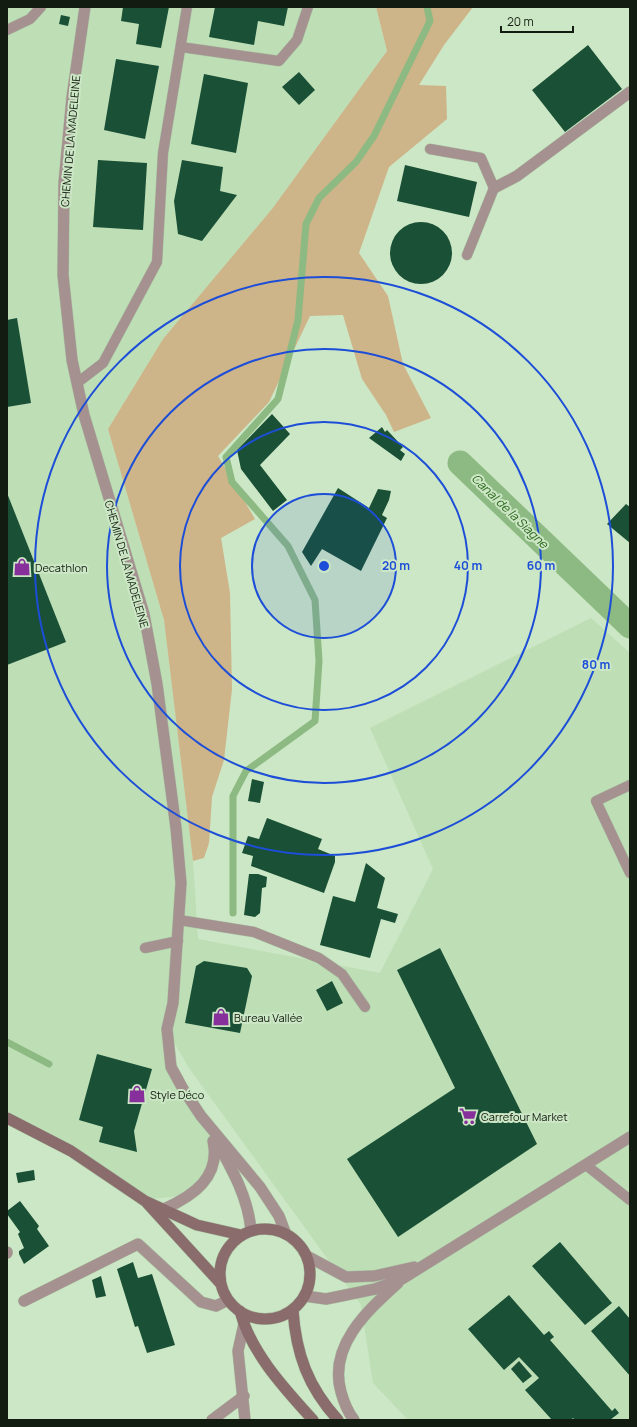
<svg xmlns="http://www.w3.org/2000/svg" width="637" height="1427" viewBox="0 0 637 1427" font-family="Manrope,sans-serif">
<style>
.built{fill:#bedeb6}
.green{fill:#ceb489}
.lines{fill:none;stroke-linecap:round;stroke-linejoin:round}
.stream{stroke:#8dba82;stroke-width:7}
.canal{stroke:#8dba82;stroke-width:25}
.building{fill:#195036}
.service-casing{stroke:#abc2a4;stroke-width:11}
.minor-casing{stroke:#abc2a4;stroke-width:12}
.secondary-casing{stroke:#abc2a4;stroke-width:12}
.service{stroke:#a59190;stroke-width:10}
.minor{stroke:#a59190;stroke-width:11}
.secondary{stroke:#896c6b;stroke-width:11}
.ring{fill:none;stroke:#1d4ed8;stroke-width:2}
.labels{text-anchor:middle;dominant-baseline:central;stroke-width:4;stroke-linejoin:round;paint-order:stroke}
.street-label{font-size:11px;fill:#131c10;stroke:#cce7c5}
.poi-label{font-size:11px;fill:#131c10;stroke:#cce7c5;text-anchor:start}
.water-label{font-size:12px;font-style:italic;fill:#2d671d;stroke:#cce7c5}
.centre{fill:#1d4ed8;stroke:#cce7c5;stroke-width:2}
.ring-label{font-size:12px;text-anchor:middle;font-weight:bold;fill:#1d4ed8;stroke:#cce7c5;stroke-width:4;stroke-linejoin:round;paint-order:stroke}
</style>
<rect width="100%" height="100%" fill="#cce7c5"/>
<path class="built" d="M 7,7 L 376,7 L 387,51 L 272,209 L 163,339 L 108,429 L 164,620 L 193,861 L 198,939 L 380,973 L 433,869 L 370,728 L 591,618 L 630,653 L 630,1420 L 408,1420 L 373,1383 L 361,1305 L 189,1068 L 169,1034 L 173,1070 L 215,1141 L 213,1159 L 190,1195 L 141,1200 L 76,1158 L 7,1125 Z"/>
<path class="green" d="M 376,7 L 473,7 L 444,45 L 419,85 L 446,86 L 447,119 L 389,167 L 359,253 L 388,296 L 403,364 L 431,418 L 394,432 L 386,415 L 362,379 L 343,315 L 310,316 L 269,402 L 218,456 L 255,519 L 221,538 L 230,593 L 232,689 L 224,760 L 212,797 L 209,843 L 204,858 L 193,861 L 164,620 L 108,429 L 163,339 L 272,209 L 387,51 Z"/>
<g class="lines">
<path class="stream" d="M 233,913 L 233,796 L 246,771 L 315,721 L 319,661 L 315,600 L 288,546 L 232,482 L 226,457 L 278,399 L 298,320 L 306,224 L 319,198 L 356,162 L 374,136 L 430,21 L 427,7
M 7,1042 L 49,1064"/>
<path class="canal" d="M 460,463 L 630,626"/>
</g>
<path class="building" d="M 123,7 L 169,7 L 161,48 L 136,44 L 139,24 L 121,21 Z
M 215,7 L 288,7 L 284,26 L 258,21 L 254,45 L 209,37 Z
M 61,15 L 70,17 L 68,26 L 59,24 Z
M 588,45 L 622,89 L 565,132 L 532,90 Z
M 116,59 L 159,66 L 145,139 L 104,130 Z
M 299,72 L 315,90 L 299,105 L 282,87 Z
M 204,74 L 248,83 L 236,153 L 191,144 Z
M 98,160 L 147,163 L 143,230 L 93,227 Z
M 182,160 L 223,167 L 220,191 L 237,195 L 202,241 L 178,234 L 174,201 Z
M 405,165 L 477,182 L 469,217 L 397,201 Z
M390 253a31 31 0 1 1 62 0a31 31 0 1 1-62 0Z
M 17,318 L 31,403 L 7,407 L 7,320 Z
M 272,414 L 290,434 L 260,465 L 287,500 L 273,511 L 241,469 L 237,450 Z
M 382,427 L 385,432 L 387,430 L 403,447 L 400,450 L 405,454 L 401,461 L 369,438 Z
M 338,488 L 369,508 L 378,489 L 391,491 L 389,500 L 382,515 L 387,518 L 361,571 L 322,549 L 311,566 L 302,552 Z
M 7,493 L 66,642 L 7,665 Z
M 626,504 L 630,507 L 630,543 L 607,524 Z
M 252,779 L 264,782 L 260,803 L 248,801 Z
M 267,818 L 322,839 L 318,849 L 335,856 L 335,862 L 324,893 L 251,866 L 253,856 L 242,853 L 248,836 L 259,839 Z
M 366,863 L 385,878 L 377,908 L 398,914 L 395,923 L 381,919 L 370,958 L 320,945 L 333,896 L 355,902 Z
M 249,874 L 258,874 L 267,877 L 266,887 L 262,888 L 260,913 L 255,917 L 244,915 Z
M 440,948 L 537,1144 L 398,1237 L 347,1159 L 455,1088 L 397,970 Z
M 204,961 L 247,968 L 252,976 L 240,1033 L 185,1023 L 196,966 Z
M 332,981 L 343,1003 L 327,1011 L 316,990 Z
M 97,1054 L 152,1069 L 134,1131 L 137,1152 L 99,1142 L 103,1127 L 79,1120 Z
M 34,1170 L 35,1180 L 18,1183 L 16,1173 Z
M 20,1201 L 39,1226 L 37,1229 L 49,1246 L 24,1264 L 19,1254 L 19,1251 L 24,1248 L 18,1234 L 20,1232 L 7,1214 L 7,1211 Z
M 560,1242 L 612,1303 L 585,1325 L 532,1266 Z
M 133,1262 L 138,1278 L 152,1274 L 175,1345 L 147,1353 L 138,1326 L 135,1327 L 117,1269 Z
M 101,1276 L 106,1296 L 96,1298 L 92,1280 Z
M 509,1295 L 544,1335 L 549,1331 L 554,1337 L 550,1340 L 612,1411 L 615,1408 L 619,1413 L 610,1420 L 575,1420 L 573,1418 L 571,1420 L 552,1420 L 525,1390 L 539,1378 L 519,1357 L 504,1370 L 468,1329 Z
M 619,1306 L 630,1319 L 630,1376 L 591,1331 Z
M 519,1361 L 532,1376 L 523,1383 L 511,1369 Z"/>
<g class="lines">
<g class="service-casing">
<path id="service" d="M 7,30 L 30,19 L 41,7
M 181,47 L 279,61 L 297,40 L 308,7
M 430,149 L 481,158 L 494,188 L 467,255
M 77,383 L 103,363 L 157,262 L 163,153 L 187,7
M 630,785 L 596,801 L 630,873
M 179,920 L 254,932 L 319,958 L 342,974 L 365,1007
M 145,948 L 178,941
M 586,1165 L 630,1200"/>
</g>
<g class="minor-casing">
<path id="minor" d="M 85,7 L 72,97 L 64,183 L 63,275 L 72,360 L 84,415 L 144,614 L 157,684 L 176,828 L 181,883 L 173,1003 L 167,1029 L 171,1067 L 183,1089 L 201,1116 L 260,1187 L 279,1216 L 285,1232
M 494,188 L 517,176 L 630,92
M 218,1144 C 233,1171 248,1198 251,1230
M 164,1209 C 193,1196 221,1177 213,1141
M 7,1252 L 7,1253
M 307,1256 L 346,1277 L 374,1276 L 414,1267
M 305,1296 L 326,1299 L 375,1289 L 402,1279 L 630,1137
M 24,1301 L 138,1244 L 201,1302 L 216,1306 L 228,1300
M 244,1324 L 238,1351 L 245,1420
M 212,1420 L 244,1396
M 354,1420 C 347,1411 344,1403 341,1392 C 328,1346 367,1311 398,1283"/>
</g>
<g class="secondary-casing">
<path id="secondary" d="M 7,1118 L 71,1151 L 145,1201 L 197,1225 L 241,1235
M 147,1203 L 221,1284
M220 1274a45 45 0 1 1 90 0a45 45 0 1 1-90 0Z
M 293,1310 C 296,1354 308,1387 338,1420
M 240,1311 C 251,1353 285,1389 313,1420"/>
</g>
<use href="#service" class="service"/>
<use href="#minor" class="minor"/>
<use href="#secondary" class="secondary"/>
</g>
<circle cx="324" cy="566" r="72" fill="#1d4ed8" fill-opacity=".12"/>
<g class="ring">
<circle cx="324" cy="566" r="72"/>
<circle cx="324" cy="566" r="144"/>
<circle cx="324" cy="566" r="217"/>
<circle cx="324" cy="566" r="289"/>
</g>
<defs>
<g id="shop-bare" transform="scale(1.38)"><path d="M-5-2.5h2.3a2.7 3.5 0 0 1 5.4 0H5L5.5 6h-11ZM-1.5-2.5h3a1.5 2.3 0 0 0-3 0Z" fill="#872f9b" stroke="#cce7c5" stroke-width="2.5" paint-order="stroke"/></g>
<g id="supermarket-bare" transform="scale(1.38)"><path d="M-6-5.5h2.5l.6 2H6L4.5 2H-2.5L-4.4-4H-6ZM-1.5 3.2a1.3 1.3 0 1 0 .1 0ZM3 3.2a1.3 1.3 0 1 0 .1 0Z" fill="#872f9b" stroke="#cce7c5" stroke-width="2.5" paint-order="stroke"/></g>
</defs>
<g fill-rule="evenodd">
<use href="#shop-bare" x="22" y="567"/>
<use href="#shop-bare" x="221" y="1017"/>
<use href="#shop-bare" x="137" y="1094"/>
<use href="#supermarket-bare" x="468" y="1116"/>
</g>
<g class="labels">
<g class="street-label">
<text transform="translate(70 141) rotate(-85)">CHEMIN DE LA MADELEINE</text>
<text transform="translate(127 564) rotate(74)">CHEMIN DE LA MADELEINE</text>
</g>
<g class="poi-label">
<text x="35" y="567">Decathlon</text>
<text x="234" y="1017">Bureau Vallée</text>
<text x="150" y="1094">Style Déco</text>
<text x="481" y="1116">Carrefour Market</text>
</g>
<g class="water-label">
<text transform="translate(510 511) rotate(44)">Canal de la Siagne</text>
</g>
</g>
<circle cx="324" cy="566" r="6" class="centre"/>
<g class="ring-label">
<text x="396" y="570">20 m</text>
<text x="468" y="570">40 m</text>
<text x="541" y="570">60 m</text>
<text x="596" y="669">80 m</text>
</g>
<rect width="637" height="1427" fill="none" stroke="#131c10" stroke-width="16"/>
<path d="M501 26v6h72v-6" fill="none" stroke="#131c10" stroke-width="2"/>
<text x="507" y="26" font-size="12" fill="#131c10" stroke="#cce7c5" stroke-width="3" paint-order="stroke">20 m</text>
</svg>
